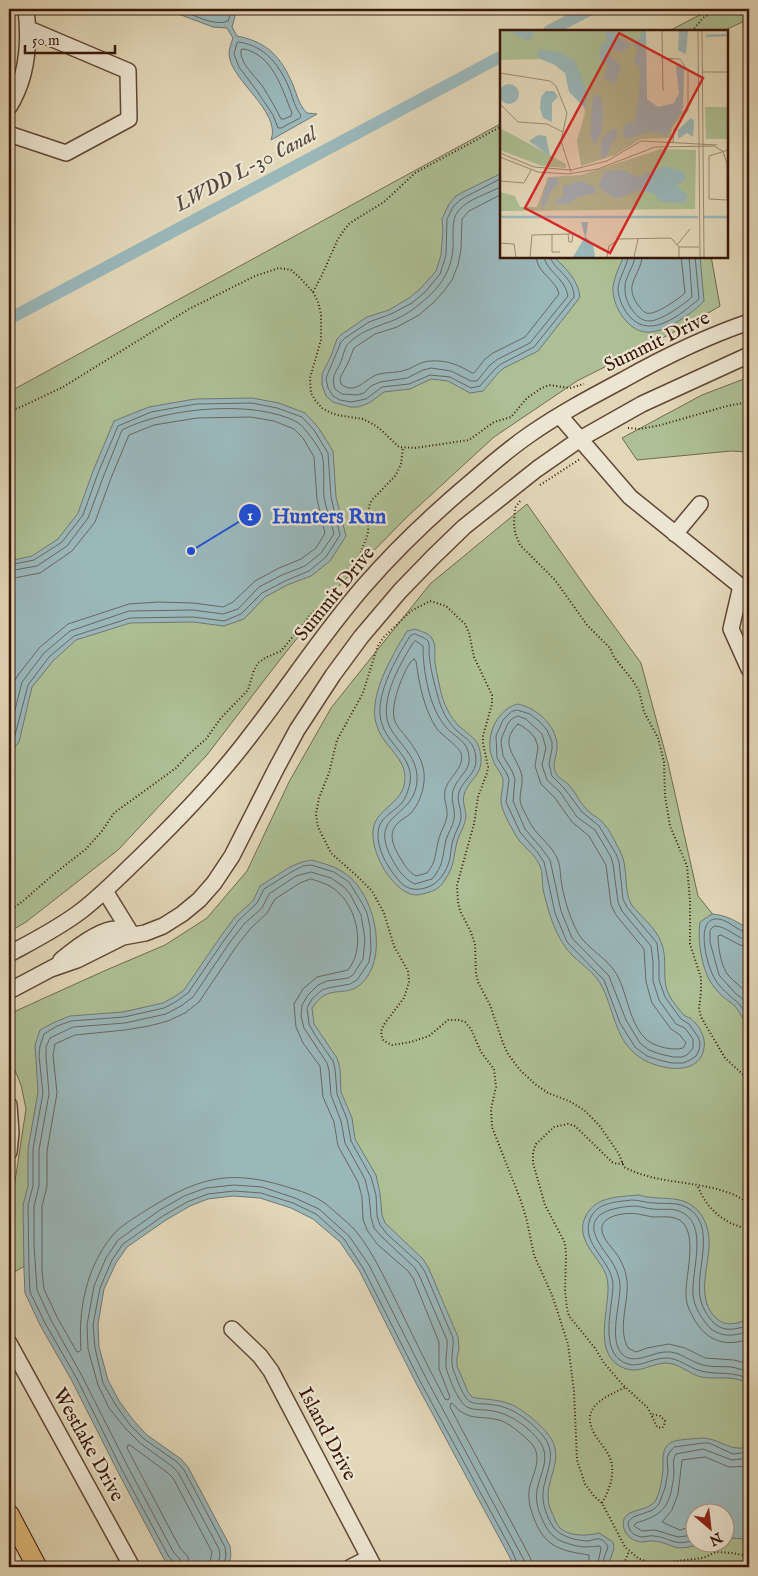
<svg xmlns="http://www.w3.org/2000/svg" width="758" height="1576" viewBox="0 0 758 1576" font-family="'IM FELL English',serif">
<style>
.green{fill:#adbf94;stroke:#726b4e;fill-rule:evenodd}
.water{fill:#9ab7ba;stroke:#737773}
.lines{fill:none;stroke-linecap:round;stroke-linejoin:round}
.shore{stroke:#696762;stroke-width:1}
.canal{stroke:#9ab7ba;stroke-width:12}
.minor-casing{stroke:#624735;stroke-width:18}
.major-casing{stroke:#381709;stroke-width:21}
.path{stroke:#381709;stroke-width:2;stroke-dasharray:1 2.5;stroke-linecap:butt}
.minor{stroke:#ece5d1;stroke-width:15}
.major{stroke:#e1bc7c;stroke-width:19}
.labels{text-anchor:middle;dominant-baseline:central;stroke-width:4.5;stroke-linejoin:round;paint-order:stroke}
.street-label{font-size:20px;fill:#381709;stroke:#ece5d1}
.water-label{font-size:21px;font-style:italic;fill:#55473e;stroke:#ece5d1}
.inset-river{fill:none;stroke:#9ab7ba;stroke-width:2.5}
.inset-road{fill:none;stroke:#9e8a72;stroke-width:1}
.view{fill:#d62828;fill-opacity:0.15;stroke:#d62828;stroke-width:2.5}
.inset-edge{fill:none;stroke:#381709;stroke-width:2.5}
.leader{fill:none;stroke:#1d4ed8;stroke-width:2}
.callout-dot{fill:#1d4ed8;stroke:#ece5d1;stroke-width:2}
.mark-label{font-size:15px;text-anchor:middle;font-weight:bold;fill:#fff}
.callout-label{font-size:21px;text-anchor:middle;font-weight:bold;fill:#1d4ed8;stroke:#ece5d1;stroke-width:4.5;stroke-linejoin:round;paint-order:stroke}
</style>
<rect width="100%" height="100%" fill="#e2d7b8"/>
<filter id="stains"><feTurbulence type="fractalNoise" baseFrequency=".004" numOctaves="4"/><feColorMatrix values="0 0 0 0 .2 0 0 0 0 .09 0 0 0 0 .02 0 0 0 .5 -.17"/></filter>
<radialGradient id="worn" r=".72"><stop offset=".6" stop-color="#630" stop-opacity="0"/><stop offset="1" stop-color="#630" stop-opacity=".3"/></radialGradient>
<path class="green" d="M 711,9 L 749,9 L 749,19 L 723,31 L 669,31 Z
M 502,123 L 502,256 L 711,256 L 720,306 L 688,325 L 577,381 L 494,437 L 408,516 L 340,585 L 282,657 L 207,755 L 118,850 L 26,922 L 9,932 L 9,392 Z
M 749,377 L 749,452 L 731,451 L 637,460 L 622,438 L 702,395 Z
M 527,504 L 587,589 L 641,663 L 668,763 L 698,896 L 749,959 L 749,1567 L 527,1567 L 313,1155 L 224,1152 L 9,1275 L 9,1204 L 14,1188 L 26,1109 L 21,1085 L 9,1056 L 9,1014 L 104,971 L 165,945 L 207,918 L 247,871 L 289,782 L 331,708 L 430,584 ZM 696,1514 L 726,1514 L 726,1544 L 696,1544 Z"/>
<path class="water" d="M 165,9 L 237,9 L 232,27 L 237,36 C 268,42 281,57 293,85 C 297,95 299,105 307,113 L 317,114 L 271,140 C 282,112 230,80 229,54 C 229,49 231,43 233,38 L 227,28 L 213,27 Z
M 502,173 L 502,256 L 553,256 C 565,268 578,279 580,297 L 574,305 L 538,351 L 504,368 L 499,372 L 483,391 L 470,393 L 448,381 L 431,379 L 410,389 L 384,392 L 369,403 L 358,407 L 350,407 L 333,402 L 326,396 L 322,385 L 322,374 L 331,356 L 337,339 L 342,334 L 367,317 L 389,310 L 409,298 L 421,288 L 436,271 L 441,255 L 443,230 L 442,219 L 449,204 L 456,196 L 465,191 Z
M 624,256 L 700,256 L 704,301 C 693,313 667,331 651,332 C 629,335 611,305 613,286 C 615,275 620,265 624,256 Z
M 252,398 L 279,403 L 305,413 L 318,427 L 333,451 L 336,497 L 346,536 L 330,561 L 311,576 L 287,585 L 265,597 L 244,619 L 224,626 L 193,622 L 130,623 L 76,640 L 53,661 L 32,687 L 19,742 L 9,755 L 9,561 L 32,556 L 58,539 L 78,513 L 93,471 L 114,421 L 149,407 L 195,399 Z
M 415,629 C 420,631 428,633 431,637 C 437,644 434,655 435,663 C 437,674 439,685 442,696 C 445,707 451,718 459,726 C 472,738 479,738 481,758 C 483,775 467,781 464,795 C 462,802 466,810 466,817 C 465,826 459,834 457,842 C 453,858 455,866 444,881 C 440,888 434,891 426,893 C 420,895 414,896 408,893 C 388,884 371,851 373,830 C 375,810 400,804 404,785 C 410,761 386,749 378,729 C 365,700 392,656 407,631 Z
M 517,704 C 537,707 559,728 557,749 C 556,759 551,766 557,775 C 560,779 565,781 569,785 C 576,793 580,803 587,810 C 592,815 598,817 602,822 C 610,829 615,842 620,851 C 629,868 623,888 631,904 C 640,916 656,928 661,942 C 669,960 660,980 670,997 C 673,1002 681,1012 684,1015 C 686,1017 688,1017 690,1018 C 697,1023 703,1033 704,1040 C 705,1045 704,1050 702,1055 C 692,1077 653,1068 638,1056 C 614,1039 614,1007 600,983 C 591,968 573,960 564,945 C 553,929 547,907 543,889 C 542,881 543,873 540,866 C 535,853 521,846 515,834 C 510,825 503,813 501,803 C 500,795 504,787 503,780 C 502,773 495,767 493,760 C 484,739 495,711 517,704 Z
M 311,860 C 326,864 341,868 352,879 C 376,903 388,959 361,984 C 344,999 329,982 312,1008 L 314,1024 L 337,1058 L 340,1068 L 341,1092 L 352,1118 L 355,1139 L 376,1175 L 380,1193 L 382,1215 L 385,1223 L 423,1259 L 429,1269 L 458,1337 L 459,1349 L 457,1357 L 457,1366 L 468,1392 L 472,1397 C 485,1400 498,1399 510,1404 C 523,1409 547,1429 553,1442 C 561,1461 549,1476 548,1494 C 548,1501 549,1507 552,1513 C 554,1517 556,1523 559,1527 C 569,1537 588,1536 599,1533 L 613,1542 L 614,1548 L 608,1567 L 515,1567 L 417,1385 L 359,1270 L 340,1242 L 313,1219 L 291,1208 L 260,1198 L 233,1196 L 208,1199 L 190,1206 L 166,1220 L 127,1247 L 116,1263 L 104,1289 L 98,1324 L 99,1347 L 108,1380 L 119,1401 L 134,1421 L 147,1435 L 181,1459 L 188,1467 L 230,1546 C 231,1554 232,1560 226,1567 L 174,1567 L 165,1561 L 118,1472 L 72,1381 L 40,1325 L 25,1293 L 24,1271 L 23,1205 L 28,1186 L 28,1149 L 38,1092 L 35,1045 L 40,1030 L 55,1022 L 70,1016 L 123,1012 L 163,1003 L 174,997 L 184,990 L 221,936 L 235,917 L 253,901 L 260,886 L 290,867 L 302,862 Z
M 712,914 C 727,915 737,922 749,929 L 749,1028 C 744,1022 739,1010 734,1005 C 727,1000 719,994 714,987 C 702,973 697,940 700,922 Z
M 639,1195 C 657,1201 678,1194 694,1207 C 703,1214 708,1226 709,1238 C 711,1263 695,1294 714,1316 C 725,1328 736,1324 749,1319 L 749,1385 C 736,1374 717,1380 701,1377 C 689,1374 679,1363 666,1363 C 647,1364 637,1377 618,1365 C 594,1349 609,1309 608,1286 C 608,1269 595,1259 588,1246 C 583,1237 581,1229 584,1220 C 593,1196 617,1197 639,1195 Z
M 703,1438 C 721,1439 729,1452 749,1447 L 749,1539 L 726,1538 L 726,1514 L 696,1514 L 696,1544 L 699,1544 C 673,1553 676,1544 654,1541 C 650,1540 647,1542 643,1542 C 631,1542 620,1531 624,1519 C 628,1508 649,1512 656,1500 C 660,1491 662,1480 663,1470 C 663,1460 661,1447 672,1442 C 679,1439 694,1439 703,1438 Z"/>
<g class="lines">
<path class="shore" d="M 178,9 C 192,14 214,27 228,21 L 232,9
M 239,42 C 266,46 280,66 290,90 C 293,99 295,108 301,115 L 300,118 L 281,128 L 278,128 L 273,115 L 257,91 L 239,67 L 234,54 L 237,43 Z
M 244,49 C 273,55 282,89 292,113 L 291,116 L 284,119 L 281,119 C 276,108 269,97 263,87 C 256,77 239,63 241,50 Z
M 502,178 L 467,196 L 460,200 L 453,207 L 447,219 L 446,255 L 440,274 L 425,292 L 412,303 L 391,314 L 369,322 L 345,338 L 341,342 L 326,378 L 328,388 L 333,396 L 340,400 L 351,402 L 366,399 L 382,387 L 409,384 L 430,375 L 450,377 L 471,388 L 480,386 L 495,369 L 501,364 L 534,347 L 574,297 C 574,276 552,269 550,256
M 502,186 C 488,194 470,198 459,210 C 450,221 454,235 453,247 C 452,270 440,288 422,302 C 412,311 399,319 386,323 C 373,328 358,333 349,343 C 344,347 343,358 340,364 C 335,373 331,378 335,389 L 342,394 L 357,395 L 364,393 L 371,386 L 380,382 L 407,378 L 423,370 L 431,368 L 451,371 L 471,381 L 477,381 L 490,365 L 498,359 L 530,343 L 568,296 C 565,277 545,271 544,256
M 502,194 L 469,211 L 462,219 L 461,249 L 458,265 L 452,280 L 443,292 L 434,302 L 419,315 L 397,327 L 375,334 L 354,348 L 348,363 L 340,378 L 341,384 C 356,396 365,378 379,374 C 388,372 397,373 406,370 C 415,367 421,361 431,361 C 447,360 459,365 472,373 L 474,373 L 485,359 L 493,353 L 525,337 L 559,294 C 556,279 537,274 536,256
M 628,256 C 627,268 618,278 618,290 C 619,300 624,311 631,318 C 652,339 681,314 699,299 L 695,256
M 635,256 C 634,268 624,277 625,289 C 625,297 628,305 633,311 C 637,316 642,321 649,321 C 661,321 683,305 692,297 L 689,256
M 642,256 C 642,267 634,276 632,286 C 631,292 634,300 638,305 C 640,307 643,312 646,313 C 655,316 678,299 685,293 L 681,256
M 9,565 L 34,560 L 62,542 L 83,515 L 98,473 L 118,426 L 151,412 L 196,404 L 252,403 L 277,408 L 302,417 L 314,430 L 328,453 L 331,497 L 340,535 L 326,557 L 309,571 L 285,581 L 262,593 L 241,614 L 224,621 L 193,617 L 130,618 L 74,636 L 49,657 L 28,685 L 14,739 L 9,747
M 9,571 L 37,566 L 67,546 L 88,518 L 104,475 L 122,430 C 164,408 254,399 297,422 C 304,426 319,447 322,455 C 325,466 323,485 324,497 C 326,509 331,522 334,534 L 321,553 L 305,566 L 282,575 L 259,587 L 238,609 L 223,614 L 193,610 L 129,611 L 70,631 L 44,653 L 22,682 L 9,734
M 9,579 L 40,573 L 72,551 L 95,522 L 111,478 L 129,435 L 154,425 L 197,418 L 251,417 L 274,421 L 294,429 L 303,438 L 314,457 L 317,499 L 325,533 L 316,548 L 301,559 L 279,568 L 255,581 L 233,602 L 223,607 L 193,603 L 158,602 L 129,604 L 68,624 L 40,647 L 18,675 L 14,682 L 9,704
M 415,634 C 419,636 426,638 428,641 C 430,645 429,649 429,653 C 430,667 434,683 438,697 C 441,709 447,721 456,730 C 467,740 475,742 476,759 C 477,773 463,780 459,792 C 456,801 462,809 461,818 C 460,826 455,832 453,840 C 451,846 451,852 450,858 C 447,872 438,885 425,888 C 412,892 403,887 396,877 C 386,865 377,848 378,832 C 379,818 392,813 401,804 C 406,798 408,791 410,783 C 414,759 391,747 383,727 C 371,700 396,659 410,636 Z
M 416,641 L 423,646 C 423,670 429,707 445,726 C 452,735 465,740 468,751 C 473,771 460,773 454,788 C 449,799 456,808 454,819 C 453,826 448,833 446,840 C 442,857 444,865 432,879 L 415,884 C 404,879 398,870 392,859 C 367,812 414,820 417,781 C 418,758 403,748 392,731 C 375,706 400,664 413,643 Z
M 414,659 L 416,661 C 419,683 424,710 437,729 C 443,736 459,747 461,753 C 465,768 449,776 445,790 C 443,800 448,807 447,816 C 446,824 441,831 439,838 C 435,852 437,861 427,873 L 416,876 C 408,872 404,864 399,856 C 393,845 387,833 399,822 C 402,819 407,817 411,813 C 418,805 423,793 424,782 C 426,762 415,749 404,734 C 400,730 395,724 394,718 C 392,707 397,691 401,681 C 404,674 408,663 414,659 Z
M 517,710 L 530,714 L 540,722 L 547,730 L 552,742 L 552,749 L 549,764 L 552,776 L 564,788 L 582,812 L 599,826 L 616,854 L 619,862 L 623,899 L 627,907 L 657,943 L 659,962 L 659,980 L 665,997 L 681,1019 L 689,1024 L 698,1037 L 700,1043 L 699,1050 L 696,1056 L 690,1060 L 683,1063 L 672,1063 L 659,1060 L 647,1056 L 635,1047 L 620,1023 L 604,980 L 567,942 L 555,913 L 544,862 L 538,853 L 520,832 L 506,802 L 509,780 L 507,774 L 497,758 L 496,736 L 503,720 L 511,712 Z
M 518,716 L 526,719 L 542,734 L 546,748 L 542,765 L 547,780 L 560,792 L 577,817 L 595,830 L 611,857 L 613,864 L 618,902 L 622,911 L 651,946 L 653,962 L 653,981 L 659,1000 L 676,1024 L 685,1028 L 693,1039 L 693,1048 L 687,1055 L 682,1057 L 673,1057 L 660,1054 L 649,1050 L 640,1043 L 626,1020 L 609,976 L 572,938 L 561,911 L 550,860 L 542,849 L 525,829 L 513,801 L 515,779 L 512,771 L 503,756 L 501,742 L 502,737 L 508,723 L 512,719 Z
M 518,724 L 522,726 L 530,732 L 535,738 L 538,747 L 535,766 L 541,784 L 555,798 L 572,822 L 589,836 L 606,865 L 611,905 L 616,915 L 644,949 L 646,982 L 652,1003 L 671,1029 L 680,1035 L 686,1043 L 683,1048 C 673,1051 656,1047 647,1040 C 629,1024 628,995 617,975 C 608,958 587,949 578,933 C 570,918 565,902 562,886 C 560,877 561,868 558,860 C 552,845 538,837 530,823 C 527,816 520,806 520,799 C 520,791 523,784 522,776 C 518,757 497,744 518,724 Z
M 311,879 C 321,882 331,885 339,893 C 358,911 365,949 348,970 L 317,977 L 303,989 L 294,1004 L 296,1027 L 303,1043 L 320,1066 L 323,1097 L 334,1122 L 338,1146 L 358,1182 L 362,1197 L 363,1219 L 367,1230 L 377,1244 L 408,1271 L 413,1278 L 439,1342 L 439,1369 L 450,1397 L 448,1400 L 445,1399 C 428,1367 412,1334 396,1301 C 384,1277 372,1250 354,1229 C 346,1221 335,1212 326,1204 C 314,1195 298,1190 284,1186 C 226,1168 194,1180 145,1211 C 134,1218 120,1226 112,1236 C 86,1268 78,1310 81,1350 L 79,1352 L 77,1352 L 57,1317 L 44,1289 L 42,1270 L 42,1206 L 47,1186 L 47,1151 L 57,1093 L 53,1055 L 55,1044 L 75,1035 L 125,1030 L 149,1026 L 168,1021 L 185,1013 L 199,1002 L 236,947 L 250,929 L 267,913 L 275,899 L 300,883 Z
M 749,933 C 737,932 727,917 714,919 C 695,923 708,969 715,979 C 720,988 729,995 736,1001 C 742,1005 745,1015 749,1021
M 749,940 C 736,939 728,926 714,926 L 710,930 L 710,942 L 719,975 L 736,994 L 743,999 L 749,1009
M 749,947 L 740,945 L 721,935 L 718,936 C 718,947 721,966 728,975 C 735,983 743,988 749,995
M 749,1325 C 737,1329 725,1333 714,1323 C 707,1316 702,1307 700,1297 C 695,1269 719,1222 684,1206 C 674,1202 664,1204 654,1203 C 646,1203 640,1200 632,1200 C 616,1202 597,1202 590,1219 C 580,1245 614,1261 613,1287 C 612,1307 601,1346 620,1360 C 636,1372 649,1358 666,1358 C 679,1358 689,1368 701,1371 C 717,1375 734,1371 749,1379
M 749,1331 C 736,1336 722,1338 710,1328 C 702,1319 694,1307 693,1295 C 691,1271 710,1222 679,1211 C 671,1208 662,1210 653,1209 C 647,1209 641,1206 635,1206 C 615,1207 582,1212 598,1241 C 606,1256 618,1265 620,1284 C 621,1303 608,1339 622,1354 C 634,1366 652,1352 666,1352 C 678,1351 687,1359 697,1363 C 708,1368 720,1366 731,1367 C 737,1368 743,1370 749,1372
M 749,1339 C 724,1348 705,1340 693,1317 C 689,1310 686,1303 686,1295 C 685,1275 701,1226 675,1218 C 668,1216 660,1217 653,1217 C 648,1216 643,1215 638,1214 C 627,1212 599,1215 602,1231 C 604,1241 613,1248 618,1256 C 623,1264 626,1272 627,1281 C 629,1304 617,1327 628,1348 L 636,1352 L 647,1348 L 669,1344 L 685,1348 L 705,1358 L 734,1360 L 749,1364
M 696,1525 L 680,1530 L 662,1522 L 672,1510 L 678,1494 L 682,1460 L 705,1457 L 729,1467 L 749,1466
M 696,1533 L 686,1536 L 678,1537 L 655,1530 L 642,1531 L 634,1526 L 636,1523 C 666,1514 670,1505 674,1474 C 674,1467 672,1460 676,1454 L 703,1449 L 732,1460 L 749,1458
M 696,1539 C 674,1548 673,1538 654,1536 C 650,1535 646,1537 642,1537 C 633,1536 628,1530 628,1522 L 633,1517 L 653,1510 L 659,1504 L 665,1488 L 668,1471 L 667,1458 L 669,1453 L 674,1447 L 703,1443 L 709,1443 L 733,1454 L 749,1452
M 176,1567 L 175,1563 L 169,1557 L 122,1470 L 77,1379 L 45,1323 L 30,1292 L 29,1271 L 28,1205 L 33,1186 L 33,1149 L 43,1093 L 39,1056 L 40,1046 L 44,1034 L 57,1026 L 71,1021 L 124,1017 L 164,1008 L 177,1001 L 188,993 L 225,939 L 239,920 L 257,903 L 264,889 L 293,871 L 303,866 L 311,865 L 334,872 L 349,882 L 362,903 L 367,913 L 370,927 L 371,950 L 369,962 L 357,980 L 350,984 L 328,988 L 322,990 L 312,999 L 307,1008 L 309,1024 L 315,1035 L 333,1061 L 335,1069 L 337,1094 L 347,1119 L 351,1141 L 371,1177 L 376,1195 L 377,1216 L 380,1225 L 387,1234 L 419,1263 L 425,1272 L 453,1338 C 454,1349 450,1359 453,1369 C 456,1376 463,1399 471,1402 C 478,1405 486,1403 494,1405 C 513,1407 532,1422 544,1437 C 558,1455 545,1473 543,1492 C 542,1504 547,1518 554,1528 C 561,1537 578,1541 589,1541 C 593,1540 597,1538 600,1539 C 604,1540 607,1544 608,1547 L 604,1558 L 603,1567
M 182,1567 L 180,1559 L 174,1553 L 128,1467 L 82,1376 L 51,1320 L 37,1290 L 34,1244 L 34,1206 L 39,1186 L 39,1150 L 49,1094 L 46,1056 L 46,1047 L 50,1038 L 73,1027 L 125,1023 L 166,1014 L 181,1006 L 193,997 L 230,942 L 244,924 L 262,908 L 269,894 L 296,876 L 311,872 L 331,878 L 344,887 L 350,894 L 361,915 L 365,939 L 363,959 L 353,975 L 348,978 L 327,981 L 318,985 L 308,995 L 302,1005 L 301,1016 L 304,1028 L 327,1063 L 329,1070 L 331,1095 L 341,1121 L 345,1143 L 365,1179 L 369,1196 L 371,1217 L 374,1228 L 383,1238 L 414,1267 L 419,1275 L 447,1340 C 448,1349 445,1357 446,1367 C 448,1376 458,1402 467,1407 C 475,1411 485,1409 493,1411 C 511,1414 530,1428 540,1442 C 551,1458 540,1474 537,1490 C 535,1502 539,1513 544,1523 C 548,1532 554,1538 563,1542 C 570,1544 578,1547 585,1547 C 590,1547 595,1546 600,1546 L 601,1549 L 597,1567
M 190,1567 L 188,1557 L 180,1548 L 127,1448 L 128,1445 L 130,1445 L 168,1473 L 173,1478 L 212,1552 L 209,1567
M 217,1567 L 220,1556 L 219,1549 L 179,1474 L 173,1467 L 140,1443 L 126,1429 L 109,1408 L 98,1385 L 88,1349 L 87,1325 L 94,1286 L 106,1258 L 118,1240 L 160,1210 L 184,1196 L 206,1188 L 234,1185 L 262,1187 L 295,1198 L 319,1209 L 349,1236 L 369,1265 L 427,1380 L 524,1560 L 525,1567
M 223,1567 L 226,1556 L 225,1547 L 184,1470 L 177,1462 L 144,1439 L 130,1425 L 115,1404 L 103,1383 L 95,1348 L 93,1325 L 100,1288 L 112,1260 L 123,1244 L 163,1216 L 187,1202 L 208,1194 L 234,1191 L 261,1193 L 293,1203 L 316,1214 L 344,1239 L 363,1268 L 421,1383 L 512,1551 L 519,1567
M 533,1567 L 530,1557 L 450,1407 L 451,1403 L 453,1404 C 469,1423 481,1414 502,1421 C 512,1425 524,1436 532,1444 C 544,1459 531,1476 529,1491 C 528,1502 531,1511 535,1521 C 546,1548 563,1551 589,1555 L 589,1567"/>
<path class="canal" d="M 549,31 L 591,9
M 9,319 L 502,56"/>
<g class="minor-casing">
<path id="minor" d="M 9,107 C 28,77 30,43 26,9
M 9,134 L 66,153 L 129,119 L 128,71 L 29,29
M 560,416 L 630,497 L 749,593
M 675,534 L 700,504
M 741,586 L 731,629 L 749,669
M 105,891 L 132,935
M 9,954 C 33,941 59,928 81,911 C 102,895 121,875 140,857 C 179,819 217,780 250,736 C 289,686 323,633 364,586 C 397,548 433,514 471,482 C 489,466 509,449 529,435 C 559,414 591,397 623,380 C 664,357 705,337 749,322
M 61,960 C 73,950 101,928 117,929 C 122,929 127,933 132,935
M 51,969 L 77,960 L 123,937 L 145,933 L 163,926 L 182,914 L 199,900 L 214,883 L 232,856 L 276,769 L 297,730 L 333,675 L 361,637 L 400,591 L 433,557 L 464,527 L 537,469 L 580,439 L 642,404 L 749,355
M 9,991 L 58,965
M 9,1105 L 11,1133 L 9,1152
M 232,1329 L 260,1356 L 271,1371 L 374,1567
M 9,1343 L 132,1567
M 351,1567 L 369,1558"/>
</g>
<g class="major-casing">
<path id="major" d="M 9,1514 L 37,1567"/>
</g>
<path class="path" d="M 692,31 L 703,18 L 718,9
M 313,292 L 322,275 L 338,239 L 344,230 L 350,223 L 384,202 L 415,173 L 502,126
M 9,411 L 21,407 L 63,387 L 189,309 L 255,276 L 279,268 L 291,270 L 299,277 L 313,292 L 318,302 L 321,314 L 321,340 L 310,378 L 311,393 L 315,400 L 322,408 L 329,412 L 337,415 L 363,419 L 371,423 L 379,428 L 399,447 L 415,448 L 469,440 L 494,422 L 511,417 L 527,398 L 540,389 L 549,385 L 570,388 L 584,384
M 628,428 L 640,429 L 661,425 L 727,406 L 749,402
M 540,485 L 580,459
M 520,501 L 515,508 L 514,523 L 515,533 L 520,545 L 555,580 L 587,625 L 610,648 L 614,657 L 633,681 L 639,691 L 644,712 L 658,738 L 664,762 L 665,796 L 670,826 L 687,866 L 690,901 L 690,944 L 701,978 L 701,992 L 699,1009 L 701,1017 L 725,1058 L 749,1080
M 349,582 L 368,534 L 369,506 L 372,500 L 396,475 L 401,464 L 403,448
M 9,911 L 23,901 L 54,874 L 86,849 L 102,831 L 114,813 L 176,768 L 187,756 L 206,739 L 221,718 L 248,690 L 254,670 L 258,663 L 265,658 L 281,651 L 313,612 L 338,595
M 623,1163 L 617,1164 L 612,1162 L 575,1126 L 568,1124 L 554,1127 L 536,1144 L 533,1152 L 533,1163 L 545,1205 L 565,1243 L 566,1255 L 565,1290 L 567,1309 L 569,1316 L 595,1348 L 604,1363 L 622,1384 L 648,1408 L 657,1427 L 662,1428 L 664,1426 L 665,1421 L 660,1416 L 651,1414
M 698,1187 C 708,1211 725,1224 749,1229
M 749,1203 C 743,1200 738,1196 732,1194 C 697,1180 658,1185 624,1167 L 619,1154 L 599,1125 L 584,1110 L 569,1101 L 548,1093 L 535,1084 L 520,1070 L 508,1054 L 503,1043 L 490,1005 L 478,982 L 476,973 L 475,944 L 470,930 L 460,911 L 458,902 L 457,885 L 474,824 L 478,797 L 487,773 L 488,767 L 483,743 L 483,736 L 492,704 L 492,695 L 474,657 L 469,633 L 465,624 L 446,606 L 430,601 L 411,611 L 384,637 L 379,644 L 376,651 L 363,693 L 337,740 L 329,773 L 319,798 L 316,814 L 318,827 L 331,853 L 357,876 L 372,891 L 384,913 L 394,946 L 408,971 L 409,982 L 404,998 L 385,1023 L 381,1031 L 382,1038 L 384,1041 L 392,1045 L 411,1042 L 429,1036 L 448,1020 L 459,1020 L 465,1022 L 471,1029 L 481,1052 L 494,1069 L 496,1087 L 491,1109 L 492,1127 L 521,1201 L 527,1221 L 534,1255 L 552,1295 L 568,1344 L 574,1391 L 577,1460 L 585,1484 L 594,1496 L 602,1503 L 625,1547 L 638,1558 L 651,1564 L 703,1558 L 716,1552 L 732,1553 L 749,1556
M 602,1503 C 609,1490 615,1476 611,1461 C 609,1453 602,1445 597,1438 C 577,1408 603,1398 626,1387
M 623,1567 L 629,1551"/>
<use href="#minor" class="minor"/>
<use href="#major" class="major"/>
</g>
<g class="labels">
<g class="street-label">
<text transform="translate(657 342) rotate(-26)">Summit Drive</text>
<text transform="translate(335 594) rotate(-51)">Summit Drive</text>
<text transform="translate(327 1434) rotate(62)">Island Drive</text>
<text transform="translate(88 1445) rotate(61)">Westlake Drive</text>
</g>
<g class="water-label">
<text transform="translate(246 170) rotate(-28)">LWDD L-30 Canal</text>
</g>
</g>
<g transform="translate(500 30)">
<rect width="228" height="228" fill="#e2d7b8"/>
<path d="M 0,1 L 144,1 L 143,76 L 153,82 L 185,81 L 172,98 L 171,108 L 141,109 L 115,125 L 81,136 L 77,111 L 85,82 L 78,48 L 50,29 L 0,30 ZM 205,77 L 227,77 L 227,109 L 206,109 ZM 0,98 L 66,134 L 66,138 L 42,136 L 0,120 ZM 161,119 L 196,120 L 195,179 L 0,181 L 0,162 L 15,166 L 20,177 L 37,177 L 48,147 L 81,145 Z" fill="#adbf94"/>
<path d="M 9,1 L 31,1 L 34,6 L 27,11 ZM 105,1 L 115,1 L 117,7 L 131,15 L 121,23 L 112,18 L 108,21 L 109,25 L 122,36 L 115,54 L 104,49 L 108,35 L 99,29 L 101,16 L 107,9 ZM 142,1 L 146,1 L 147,69 L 158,77 L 174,73 L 179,63 L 176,37 L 180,33 L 184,40 L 183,78 L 166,106 L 149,102 L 127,109 L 123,105 L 123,98 L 127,93 L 135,92 L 139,64 L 140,40 L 134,30 L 138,20 L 133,15 L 139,10 ZM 179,1 L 188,1 L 186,24 L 178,20 ZM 38,19 L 61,23 L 75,31 L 87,61 L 86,79 L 69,62 L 65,43 L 55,35 L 38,28 ZM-1 64a10 10 0 1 1 20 0a10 10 0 1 1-20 0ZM 46,61 L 54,61 L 58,67 L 52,73 L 52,92 L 43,88 L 40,78 L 41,67 ZM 97,64 L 102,69 L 103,85 L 101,104 L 95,114 L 91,110 L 91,92 L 93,66 ZM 191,88 L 194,91 L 193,107 L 187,103 L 178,109 L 178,100 ZM 117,99 L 117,109 L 111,112 L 108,125 L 101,129 L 101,110 L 111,100 ZM 38,105 L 46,106 L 50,126 L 29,111 ZM 165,136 L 184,142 L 186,149 L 177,156 L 188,166 L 185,173 L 160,172 L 154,164 L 139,160 L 117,169 L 100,159 L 99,153 L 106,141 L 122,140 L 139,147 ZM 49,148 L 57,148 L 59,154 L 51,161 L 43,180 L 41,171 ZM 80,151 L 95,157 L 96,163 L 77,167 L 70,174 L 52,173 L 63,166 L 63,156 ZM 81,192 L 88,192 L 86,207 L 93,214 L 95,227 L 73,227 L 85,207 Z" fill="#9ab7ba"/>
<path class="inset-river" d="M 206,6 L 228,5M 0,187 L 198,187M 204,187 L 228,187"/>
<path class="inset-road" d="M 162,1 L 163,61M 198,1 L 200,227M 202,1 L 204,227M 161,28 L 180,29 L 188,41 L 188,80 L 174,99 L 173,113M 202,42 L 228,42M 0,43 L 50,51 L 56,56 L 67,83 L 61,111 L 71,142M 0,74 L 18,92 L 47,94 L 63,102M 161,112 L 217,115M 228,120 L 209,126 L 209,169 L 228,170M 223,121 L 227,134 L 227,170M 0,123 L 34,137 L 71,140 L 107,131 L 141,111 L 162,112M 0,127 L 38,142 L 68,144 L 98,139 L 155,117 L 214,116 L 224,122M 0,151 L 24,153 L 31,140M 52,204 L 52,222 L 60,222M 0,213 L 14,214 L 16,227M 177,215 L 190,199M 179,217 L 199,217M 30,227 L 32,205 L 33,205 L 68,204 L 73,204 L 72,212 L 69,212 L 68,204M 107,227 L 109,216 L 119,209 L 171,208 L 179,217 L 179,227M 134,227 L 138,209"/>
<path class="view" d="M 119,3 L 203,48 L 110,223 L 25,178 Z"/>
<rect width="228" height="228" class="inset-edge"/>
</g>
<path class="leader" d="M191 551L250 515"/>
<g class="callout-dot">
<circle cx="191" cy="551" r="5"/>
<circle cx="250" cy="515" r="12"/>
</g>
<g class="mark-label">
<text x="250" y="520">1</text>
</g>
<g class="callout-label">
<text x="329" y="523">Hunters Run</text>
</g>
<rect width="758" height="1576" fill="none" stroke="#e2d7b8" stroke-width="30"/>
<rect x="10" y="10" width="738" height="1556" fill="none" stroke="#381709" stroke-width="2.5"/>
<rect x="15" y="15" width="728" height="1546" fill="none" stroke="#381709"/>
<g transform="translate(710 1528) rotate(152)"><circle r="24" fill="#ece5d1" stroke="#a49381"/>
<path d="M0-4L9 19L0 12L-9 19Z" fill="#8f2418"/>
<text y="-8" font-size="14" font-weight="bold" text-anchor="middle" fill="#381709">N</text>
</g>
<path d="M25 45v8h90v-8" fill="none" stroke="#381709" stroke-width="2.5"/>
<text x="32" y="45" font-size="15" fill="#381709" stroke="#ece5d1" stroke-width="4" paint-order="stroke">50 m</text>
<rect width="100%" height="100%" filter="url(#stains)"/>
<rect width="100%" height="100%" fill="url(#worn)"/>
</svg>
